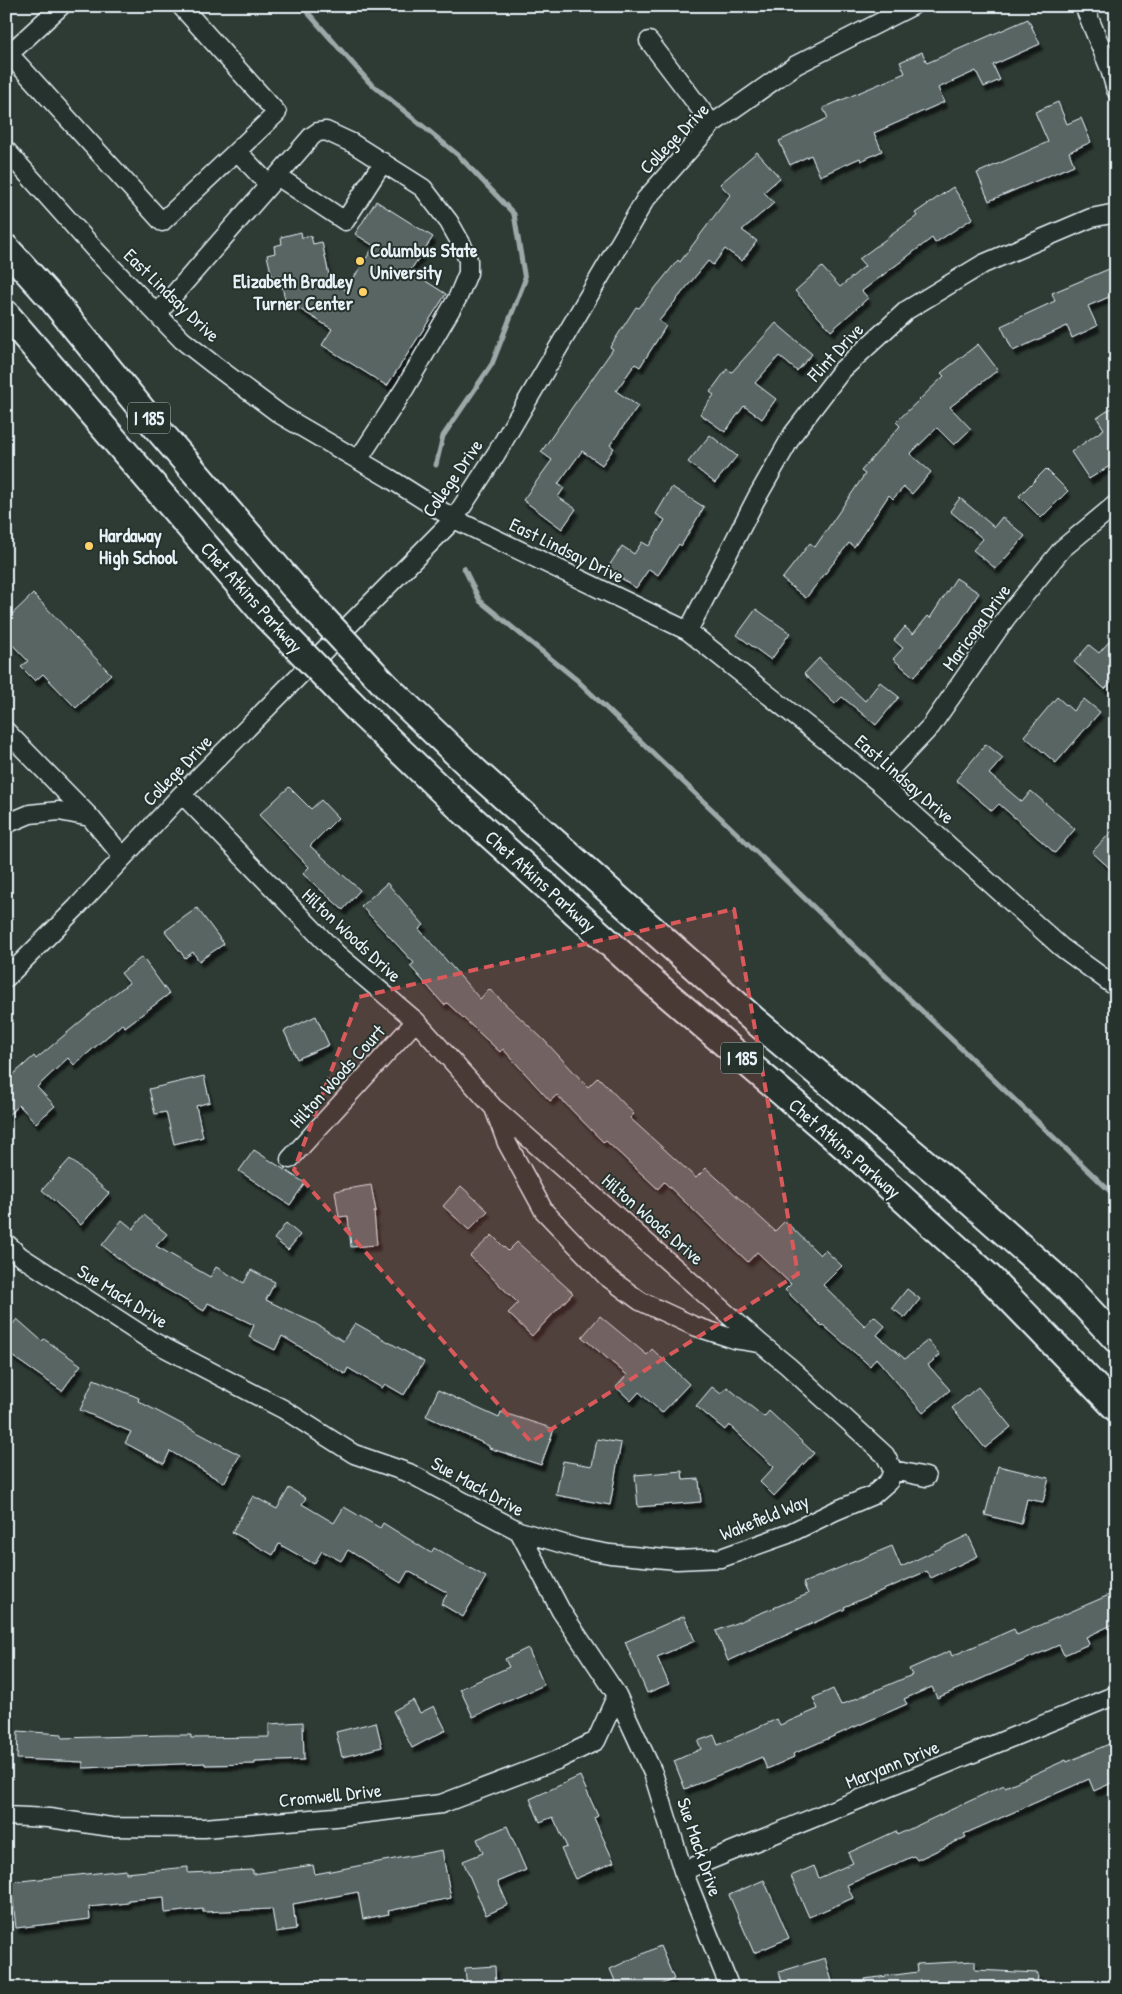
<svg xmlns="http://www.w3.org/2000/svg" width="1122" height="1994" viewBox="0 0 1122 1994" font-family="'Patrick Hand',sans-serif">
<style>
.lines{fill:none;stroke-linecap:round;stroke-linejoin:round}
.stream{stroke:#9da8a9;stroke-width:5}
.building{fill:#596563;stroke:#e8f1f8;filter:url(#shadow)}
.minor-casing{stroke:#e8f1f8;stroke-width:21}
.highway-casing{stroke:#e8f1f8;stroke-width:30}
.minor{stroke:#26332d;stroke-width:18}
.highway{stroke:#26332d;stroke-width:26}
.highway-bridge-casing{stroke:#e8f1f8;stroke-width:30;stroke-linecap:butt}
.highway-bridge{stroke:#26332d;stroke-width:26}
.marked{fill:#da5a5c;fill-opacity:0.2;stroke:#da5a5c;stroke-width:4;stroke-dasharray:10 6;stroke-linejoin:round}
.poi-dot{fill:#ffd166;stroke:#26332d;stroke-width:2}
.labels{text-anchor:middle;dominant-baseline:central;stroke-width:4;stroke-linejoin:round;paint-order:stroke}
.shield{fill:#26332d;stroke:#aeb8bb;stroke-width:1}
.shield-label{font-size:18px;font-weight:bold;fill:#e8f1f8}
.street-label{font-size:19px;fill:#e8f1f8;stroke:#26332d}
.poi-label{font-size:19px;font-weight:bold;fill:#e8f1f8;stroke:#26332d;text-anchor:start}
</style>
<defs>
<filter id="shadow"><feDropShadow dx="3" dy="5.5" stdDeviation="1" flood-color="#0009"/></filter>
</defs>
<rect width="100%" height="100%" fill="#2e3b35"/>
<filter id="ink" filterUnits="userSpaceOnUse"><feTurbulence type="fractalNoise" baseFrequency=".02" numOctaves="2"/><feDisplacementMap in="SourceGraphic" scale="10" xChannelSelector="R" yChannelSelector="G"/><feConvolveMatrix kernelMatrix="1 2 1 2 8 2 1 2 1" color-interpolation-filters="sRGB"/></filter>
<g filter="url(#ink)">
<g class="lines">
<path class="stream" d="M 302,6 L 369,82 L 458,155 L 514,214 L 525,280 L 492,364 L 443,436 L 436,465
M 464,568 L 480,601 L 577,680 L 1116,1197"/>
</g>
<path class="building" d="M 1028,19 L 1040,44 L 993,65 L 1000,80 L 984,87 L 976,71 L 938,88 L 944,102 L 874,133 L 882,151 L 861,161 L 860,158 L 820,176 L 811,155 L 790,165 L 779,141 L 828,118 L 823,108 L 905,73 L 900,62 L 922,52 L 927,63 Z
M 1058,102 L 1067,124 L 1081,118 L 1091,142 L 1069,152 L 1074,165 L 989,201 L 977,173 L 1048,142 L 1035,112 Z
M 757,152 L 780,178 L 764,192 L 774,203 L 742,230 L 757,241 L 742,261 L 725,249 L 713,265 L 708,261 L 659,321 L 666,326 L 640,367 L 635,364 L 616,391 L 638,406 L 610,445 L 614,448 L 602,465 L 582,451 L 558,484 L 564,488 L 558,497 L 576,509 L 562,529 L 523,500 L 552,460 L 541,452 L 613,349 L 610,347 L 636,307 L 639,308 L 678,260 L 680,262 L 730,195 L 720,184 Z
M 953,187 L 973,218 L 935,243 L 932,238 L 862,291 L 868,298 L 831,331 L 795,291 L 822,267 L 840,287 L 865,266 L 859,259 L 917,216 L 915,213 Z
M 376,201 L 433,237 L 410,271 L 446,294 L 387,386 L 322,345 L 332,329 L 285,300 L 280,276 L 272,277 L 267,255 L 275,253 L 274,246 L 282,244 L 281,237 L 301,232 L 302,238 L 311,236 L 313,244 L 322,242 L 330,280 L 346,290 L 374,246 L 355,234 Z
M 1116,266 L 1116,294 L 1088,306 L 1097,326 L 1072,338 L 1067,326 L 1013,351 L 1001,326 L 1055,301 L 1052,293 Z
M 776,323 L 812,354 L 797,371 L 779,356 L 755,383 L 776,399 L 762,419 L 744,406 L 725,432 L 700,414 L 714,395 L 710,392 L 727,369 L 732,372 Z
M 978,344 L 998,370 L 950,407 L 971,429 L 954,445 L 937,428 L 910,454 L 931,472 L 912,494 L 904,487 L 893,499 L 889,495 L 854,547 L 849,543 L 806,598 L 782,579 L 810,543 L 815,547 L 865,474 L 861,471 L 900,426 L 896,422 L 944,376 L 941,373 Z
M 1116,405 L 1116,462 L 1089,479 L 1071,452 L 1104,429 L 1097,418 Z
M 710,435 L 737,456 L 715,483 L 688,462 Z
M 1046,469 L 1068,491 L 1041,518 L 1019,496 Z
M 672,487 L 704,507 L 681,546 L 679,544 L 658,575 L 649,569 L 636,588 L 607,569 L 622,546 L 634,554 L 642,542 L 649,546 L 665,520 L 656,514 Z
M 960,498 L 994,527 L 1002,517 L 1025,536 L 996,569 L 973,550 L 983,539 L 950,511 Z
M 956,578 L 979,593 L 959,624 L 914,677 L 893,659 L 903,648 L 894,640 L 905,627 L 913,634 L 928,616 L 930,618 Z
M 33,594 L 111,674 L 76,708 L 43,674 L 35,681 L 21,667 L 28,661 L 6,638 L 6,620 Z
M 756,609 L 790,633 L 771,660 L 737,635 Z
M 1116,634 L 1116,677 L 1105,689 L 1074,662 L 1089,645 L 1099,653 Z
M 819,658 L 865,701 L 880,682 L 899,697 L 876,725 L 842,697 L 835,704 L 804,674 Z
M 1057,697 L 1073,711 L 1084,699 L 1100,712 L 1056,763 L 1024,736 Z
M 986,744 L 1003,758 L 989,774 L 1022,802 L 1031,791 L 1075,829 L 1055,853 L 999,804 L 992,811 L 956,780 Z
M 289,787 L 311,809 L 321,800 L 338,818 L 310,846 L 360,890 L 343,910 L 303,874 L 309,867 L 259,815 Z
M 1116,827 L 1116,874 L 1092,852 Z
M 387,883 L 424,925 L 419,929 L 480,999 L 489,989 L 544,1040 L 588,1087 L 598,1077 L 634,1114 L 630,1118 L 696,1178 L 706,1168 L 775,1231 L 785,1221 L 820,1255 L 825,1250 L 842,1266 L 823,1285 L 865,1326 L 874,1316 L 885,1326 L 877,1335 L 905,1359 L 928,1340 L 940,1355 L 928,1365 L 950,1390 L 923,1413 L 876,1358 L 870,1366 L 823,1325 L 822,1326 L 785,1290 L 791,1284 L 757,1252 L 748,1262 L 664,1182 L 658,1189 L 606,1141 L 604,1143 L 557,1095 L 550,1101 L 503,1049 L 500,1052 L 447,1003 L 444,1005 L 410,966 L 414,963 L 361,906 Z
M 197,908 L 224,944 L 199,961 L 193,952 L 185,958 L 165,931 Z
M 142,957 L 169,994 L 125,1027 L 122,1024 L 74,1065 L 68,1058 L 37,1087 L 55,1106 L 36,1123 L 19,1105 L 6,1117 L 6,1081 L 34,1056 L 36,1059 L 99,1006 L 129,983 L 121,973 Z
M 316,1016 L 329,1045 L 297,1059 L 284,1031 Z
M 204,1076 L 210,1102 L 196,1106 L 203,1137 L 174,1144 L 166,1112 L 155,1114 L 149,1089 Z
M 254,1150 L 305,1183 L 290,1205 L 239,1171 Z
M 70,1159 L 109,1193 L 81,1225 L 42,1190 Z
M 371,1185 L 376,1211 L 374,1212 L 377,1245 L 351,1247 L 348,1216 L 339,1217 L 335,1191 Z
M 461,1186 L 488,1211 L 469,1230 L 443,1206 Z
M 144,1215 L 167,1234 L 156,1246 L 210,1277 L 216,1267 L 244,1283 L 251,1270 L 275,1282 L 266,1300 L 316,1324 L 343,1341 L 355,1323 L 424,1362 L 404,1395 L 385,1384 L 382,1388 L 348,1368 L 345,1374 L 282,1336 L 275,1350 L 249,1337 L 254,1325 L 208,1303 L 204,1311 L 133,1270 L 102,1245 L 122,1220 L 133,1229 Z
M 286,1223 L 300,1235 L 288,1250 L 274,1239 Z
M 492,1235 L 508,1251 L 517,1242 L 573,1293 L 532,1336 L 508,1313 L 518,1303 L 470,1256 Z
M 907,1289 L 920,1299 L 905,1318 L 892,1308 Z
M 600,1316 L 647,1355 L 652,1349 L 689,1384 L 662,1413 L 639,1392 L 631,1401 L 616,1387 L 627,1375 L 582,1337 Z
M 17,1319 L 42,1341 L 44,1339 L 81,1365 L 62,1391 L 6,1352 L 6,1332 Z
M 94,1379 L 139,1398 L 138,1401 L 240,1455 L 224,1483 L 170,1451 L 164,1464 L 125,1443 L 131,1432 L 80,1410 Z
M 712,1387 L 721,1394 L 727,1387 L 764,1417 L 769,1411 L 814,1453 L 774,1496 L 760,1482 L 774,1467 L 729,1425 L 725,1430 L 696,1406 Z
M 978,1387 L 1011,1427 L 985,1448 L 952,1408 Z
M 438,1390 L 499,1418 L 501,1412 L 554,1429 L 541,1465 L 489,1448 L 489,1446 L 426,1416 Z
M 597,1439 L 621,1443 L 610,1505 L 556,1495 L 563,1461 L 592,1466 Z
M 998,1466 L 1049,1478 L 1043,1502 L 1027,1499 L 1021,1524 L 985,1515 Z
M 682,1471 L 683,1480 L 699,1479 L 701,1502 L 638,1507 L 635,1475 Z
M 289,1488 L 306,1498 L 302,1504 L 334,1523 L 344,1507 L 380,1528 L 383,1523 L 431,1553 L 434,1548 L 486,1577 L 463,1617 L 441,1604 L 448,1593 L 408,1571 L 401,1583 L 348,1550 L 341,1561 L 322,1551 L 314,1564 L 279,1544 L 273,1555 L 232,1532 L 253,1496 L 277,1509 Z
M 968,1535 L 978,1556 L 931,1578 L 927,1571 L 844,1607 L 845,1609 L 728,1661 L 716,1631 L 808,1594 L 803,1583 L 892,1546 L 901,1567 Z
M 1116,1592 L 1116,1623 L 1086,1637 L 1089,1644 L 1064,1655 L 1059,1645 L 937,1698 L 932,1687 L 904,1699 L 907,1704 L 793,1754 L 794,1757 L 767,1769 L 762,1757 L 685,1789 L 674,1761 L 701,1749 L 698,1741 L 714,1735 L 718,1745 L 777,1719 L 780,1725 L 818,1709 L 813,1698 L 833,1689 L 841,1705 L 912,1675 L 909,1669 L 950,1651 L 952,1656 L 1014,1629 L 1017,1635 Z
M 684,1616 L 695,1641 L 657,1657 L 669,1684 L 647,1693 L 625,1642 Z
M 528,1648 L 544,1685 L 473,1717 L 460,1689 L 509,1667 L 505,1659 Z
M 413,1700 L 420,1713 L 434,1706 L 446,1730 L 412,1748 L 393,1711 Z
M 303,1722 L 304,1760 L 255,1762 L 255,1764 L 205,1765 L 205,1763 L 83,1768 L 83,1762 L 17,1759 L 18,1731 L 62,1734 L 62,1738 L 165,1735 L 191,1735 L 191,1738 L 269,1737 L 269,1724 Z
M 376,1722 L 382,1747 L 342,1757 L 336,1732 Z
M 1116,1741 L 1116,1781 L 1094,1791 L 1089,1779 L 964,1834 L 966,1837 L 917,1860 L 914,1856 L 847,1885 L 853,1898 L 809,1917 L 791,1876 L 814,1866 L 819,1878 L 853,1863 L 848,1853 L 896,1831 L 897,1835 L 1004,1785 L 1005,1787 L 1066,1760 L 1067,1762 Z
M 580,1776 L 598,1816 L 594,1818 L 614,1862 L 575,1879 L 561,1849 L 567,1847 L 553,1817 L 540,1822 L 530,1799 Z
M 507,1826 L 526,1870 L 498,1882 L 508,1905 L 486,1915 L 463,1861 L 483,1853 L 477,1839 Z
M 442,1850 L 451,1898 L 388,1911 L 389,1914 L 363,1919 L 358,1892 L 293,1904 L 296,1929 L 276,1932 L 272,1909 L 203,1912 L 203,1909 L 165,1913 L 164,1897 L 128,1900 L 128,1903 L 89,1907 L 90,1919 L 16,1928 L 11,1882 L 126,1870 L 126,1873 L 188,1867 L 188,1873 L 253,1870 L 253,1874 L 313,1865 L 315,1874 Z
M 764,1880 L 789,1938 L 754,1953 L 729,1895 Z
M 660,1946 L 674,1979 L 654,1988 L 618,1988 L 610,1969 Z
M 825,1958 L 834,1988 L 784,1988 L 779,1972 Z
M 975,1961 L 975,1970 L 1038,1973 L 1037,1988 L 865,1988 L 864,1979 L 918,1972 L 917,1964 Z
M 495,1966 L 496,1988 L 467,1988 L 465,1968 Z"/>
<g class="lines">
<g class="minor-casing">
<path id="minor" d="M 61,6 L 9,54 L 162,222 L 277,113 L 181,6
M 1084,6 L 1110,69 L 1116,90
M 649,41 L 712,124
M 6,150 L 97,252 L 182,340 L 214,365 L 281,415 L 389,478 L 454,519 L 688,631 L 878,782 L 1061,947 L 1116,987
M 237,151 L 269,185
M 277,176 L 345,221 L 383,162
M 157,314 L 312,136 L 318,132 L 326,131 L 352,143 L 423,188 L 449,222 L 462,245 L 468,260 L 468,273 L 458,297 L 405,388 L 358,460
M 688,631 L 756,499 L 793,434 L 842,370 L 907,310 L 983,264 L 1091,218 L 1116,213
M 6,731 L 90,817 L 123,857
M 878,782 L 931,726 L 1006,618 L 1062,549 L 1116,504
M 182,794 L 337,954 L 416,1021 L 494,1108 L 507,1143 L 544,1211 L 606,1276 L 640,1301 L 694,1326 L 734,1339 L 760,1343 L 788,1366 L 885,1455 L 893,1470 L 926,1477
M 6,824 L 30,814 L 59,811 L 90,817
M 6,978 L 77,907 L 182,794 L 454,519 L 496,454 L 645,200 L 712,124 L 796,65 L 912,6
M 497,1110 L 760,1343
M 290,1159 L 416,1021
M 6,1243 L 20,1256 L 150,1340 L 283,1409 L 354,1454 L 409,1473 L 519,1531 L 561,1611 L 617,1695 L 653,1773 L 683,1871 L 730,1988
M 519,1531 L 577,1548 L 610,1554 L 677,1560 L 721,1558 L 788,1534 L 835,1511 L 873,1495 L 889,1481 L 893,1470
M 6,1816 L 49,1818 L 111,1827 L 204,1828 L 335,1817 L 441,1804 L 557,1760 L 596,1741 L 617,1695
M 683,1871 L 1116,1695"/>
</g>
<g class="highway-casing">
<path id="highway" d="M 6,248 L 52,299 L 156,427 L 293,586
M 6,314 L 266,616
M 387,687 L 475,771 L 753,1019 L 942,1177 L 1069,1289 L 1116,1339
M 362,714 L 460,808 L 646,976 L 857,1157 L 988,1276 L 1116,1408"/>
</g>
<use href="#minor" class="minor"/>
<use href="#highway" class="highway"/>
<g class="highway-bridge-casing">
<path id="highway-bridge" d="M 293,586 L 387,687
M 266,616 L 362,714"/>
</g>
<use href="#highway-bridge" class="highway-bridge"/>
</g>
</g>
<path class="marked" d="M 734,909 L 798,1274 L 531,1442 L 294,1170 L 359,997 Z"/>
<g class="poi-dot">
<circle cx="360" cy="261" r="5"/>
<circle cx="363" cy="292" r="5"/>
<circle cx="89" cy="546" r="5"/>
</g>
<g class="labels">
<g class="shield">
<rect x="128" y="402.5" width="42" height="31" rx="4"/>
<rect x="721" y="1042.5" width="42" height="31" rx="4"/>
</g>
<g class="shield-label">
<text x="149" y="418">I 185</text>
<text x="742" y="1058">I 185</text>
</g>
<g class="street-label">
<text transform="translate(674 138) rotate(-46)">College Drive</text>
<text transform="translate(172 295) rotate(44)">East Lindsay Drive</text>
<text transform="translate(835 352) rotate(-47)">Flint Drive</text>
<text transform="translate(452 478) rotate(-55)">College Drive</text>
<text transform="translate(567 550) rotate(26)">East Lindsay Drive</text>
<text transform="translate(252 597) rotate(48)">Chet Atkins Parkway</text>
<text transform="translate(976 627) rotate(-54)">Maricopa Drive</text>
<text transform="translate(177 770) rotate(-46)">College Drive</text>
<text transform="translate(905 779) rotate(41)">East Lindsay Drive</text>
<text transform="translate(541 881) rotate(42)">Chet Atkins Parkway</text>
<text transform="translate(352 935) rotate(43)">Hilton Woods Drive</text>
<text transform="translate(337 1076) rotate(-48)">Hilton Woods Court</text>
<text transform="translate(845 1148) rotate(41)">Chet Atkins Parkway</text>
<text transform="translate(653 1219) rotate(41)">Hilton Woods Drive</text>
<text transform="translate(123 1296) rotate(32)">Sue Mack Drive</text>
<text transform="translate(478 1486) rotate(29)">Sue Mack Drive</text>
<text transform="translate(764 1517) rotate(-22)">Wakefield Way</text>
<text transform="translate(892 1764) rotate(-22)">Maryann Drive</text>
<text transform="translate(330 1795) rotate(-6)">Cromwell Drive</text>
<text transform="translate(700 1847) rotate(71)">Sue Mack Drive</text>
</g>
<g class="poi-label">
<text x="370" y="250">Columbus State<tspan x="370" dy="22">University</tspan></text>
<text x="353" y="281" text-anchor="end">Elizabeth Bradley<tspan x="353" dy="22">Turner Center</tspan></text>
<text x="99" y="535">Hardaway<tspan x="99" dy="22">High School</tspan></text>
</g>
</g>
<rect width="1122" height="1994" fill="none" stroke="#26332d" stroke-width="25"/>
<rect x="12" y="12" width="1097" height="1969" fill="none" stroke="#e8f1f8" stroke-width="2" filter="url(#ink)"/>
</svg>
